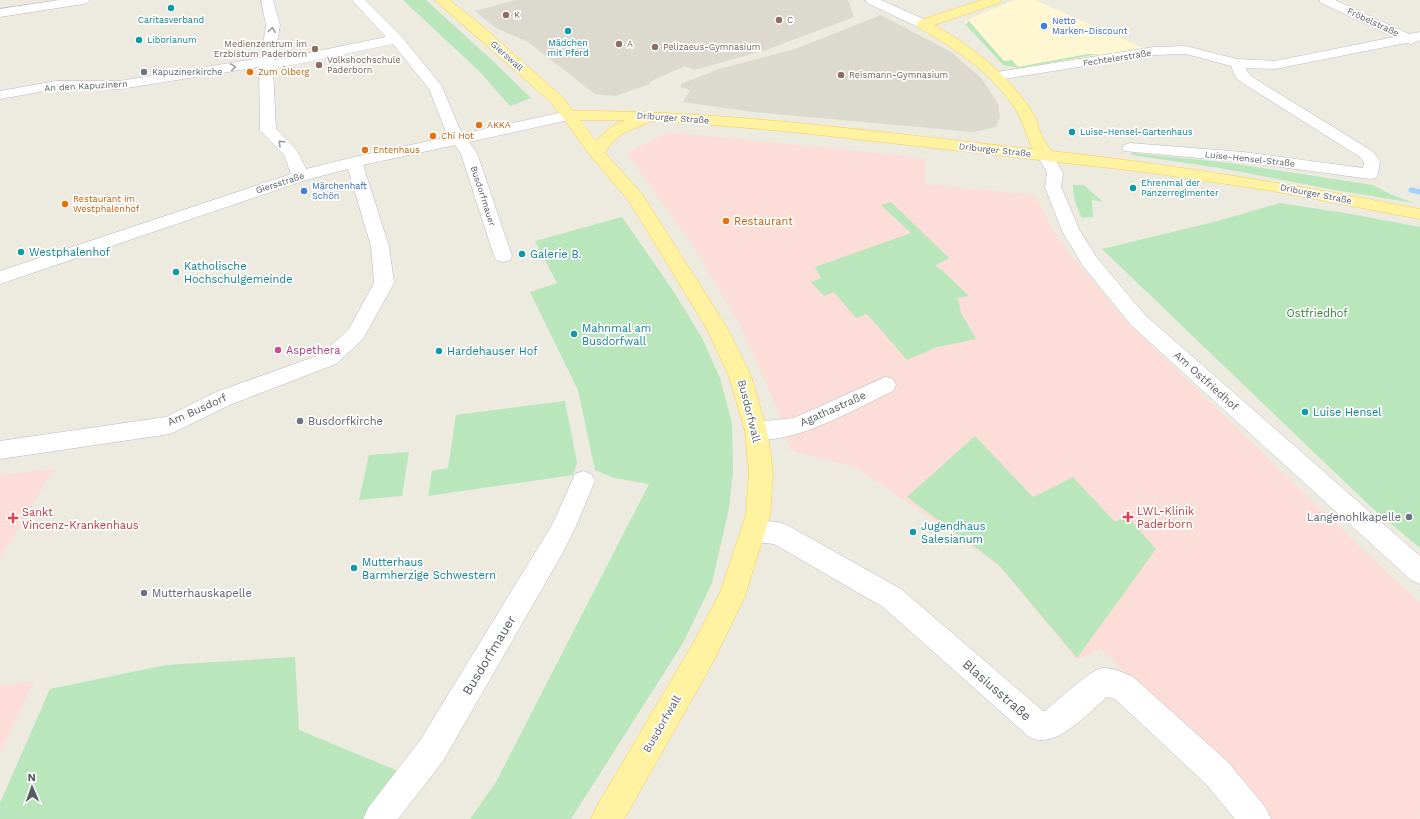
<svg xmlns="http://www.w3.org/2000/svg" width="1420" height="819" viewBox="0 0 1420 819" font-family="'Work Sans',sans-serif">
<style>
.commercial{fill:#fff6d2}
.education{fill:#dcd9ce}
.medical{fill:#fcddd8}
.green{fill:#b9e6bb}
.lines{fill:none;stroke-linecap:round;stroke-linejoin:round}
.stream{stroke:#9dd1ff;stroke-width:5}
.minor-casing{stroke:#b7bac0;stroke-width:1}
.major-casing{stroke:#face4b;stroke-width:1}
.minor{fill:#fff;fill-rule:evenodd}
.major{fill:#fff3a2;fill-rule:evenodd}
.oneway{stroke:#9b9da1}
.culture-dot{fill:#0f9aa8;stroke:#fff;stroke-width:1.5}
.education-dot{fill:#8d6e63;stroke:#fff;stroke-width:1.5}
.shop-dot{fill:#3f7fe0;stroke:#fff;stroke-width:1.5}
.worship-dot{fill:#6b7280;stroke:#fff;stroke-width:1.5}
.food-dot{fill:#e8710a;stroke:#fff;stroke-width:1.5}
.hotel-dot{fill:#d1479c;stroke:#fff;stroke-width:1.5}
.health-dot{fill:#e0444e;stroke:#fff;stroke-width:1.5}
.labels{text-anchor:middle;dominant-baseline:central;stroke-width:3.5;stroke-linejoin:round;paint-order:stroke}
.far-education-label{font-size:9px;fill:#785e54;stroke:#fff;text-anchor:start}
.far-culture-label{font-size:9px;fill:#0d838f;stroke:#fff;text-anchor:start}
.far-shop-label{font-size:9px;fill:#366cbe;stroke:#fff;text-anchor:start}
.far-street-label{font-size:9px;fill:#585c62;stroke:#fff}
.far-worship-label{font-size:9px;fill:#5b616d;stroke:#fff;text-anchor:start}
.far-food-label{font-size:9px;fill:#c56008;stroke:#fff;text-anchor:start}
.food-label{font-size:11px;fill:#c56008;stroke:#fff;text-anchor:start}
.culture-label{font-size:11px;fill:#0d838f;stroke:#fff;text-anchor:start}
.park-label{font-size:11px;fill:#2e8335;stroke:#fff}
.hotel-label{font-size:11px;fill:#b23c85;stroke:#fff;text-anchor:start}
.street-label{font-size:11px;fill:#585c62;stroke:#fff}
.worship-label{font-size:11px;fill:#5b616d;stroke:#fff;text-anchor:start}
.health-label{font-size:11px;fill:#be3a42;stroke:#fff;text-anchor:start}
.near-street-label{font-size:13px;fill:#585c62;stroke:#fff}
</style>
<rect width="100%" height="100%" fill="#edeadf"/>
<path class="commercial" d="M 1015,0 L 1035,0 L 1143,48 L 1019,68 L 1003,65 L 965,24 L 966,20 Z"/>
<path class="education" d="M 515,0 L 847,0 L 849,2 L 854,17 L 766,50 L 694,70 L 685,66 L 649,82 L 650,84 L 615,96 L 595,94 L 528,42 L 496,28 L 475,11 Z
M 881,15 L 951,52 L 981,78 L 998,104 L 1000,117 L 996,127 L 973,132 L 753,112 L 683,102 L 690,90 L 681,87 L 681,84 L 719,69 L 795,49 Z"/>
<path class="medical" d="M 669,132 L 925,158 L 925,184 L 1035,195 L 1055,233 L 1077,263 L 1126,321 L 1387,573 L 1420,602 L 1420,818 L 1418,819 L 1267,819 L 1101,648 L 1077,660 L 999,566 L 857,468 L 790,450 L 779,413 L 739,323 L 695,249 L 627,153 Z
M 54,469 L 0,560 L 0,475 Z
M 34,681 L 0,754 L 0,685 Z"/>
<path class="green" d="M 403,0 L 426,0 L 496,64 L 531,98 L 510,106 L 480,72 Z
M 967,19 L 1004,61 L 1012,60 L 1018,67 L 1088,54 L 1100,54 L 1019,68 L 1003,65 L 965,24 L 968,23 Z
M 1131,153 L 1222,162 L 1373,185 L 1392,195 L 1414,203 L 1335,190 L 1220,168 L 1132,155 Z
M 1073,185 L 1084,185 L 1103,202 L 1092,200 L 1093,217 L 1082,218 C 1076,206 1073,198 1073,185 Z
M 891,202 L 949,258 L 935,266 L 942,270 L 969,296 L 958,298 L 961,313 L 976,339 L 937,347 L 907,360 L 867,314 L 856,318 L 834,292 L 824,296 L 811,282 L 821,278 L 815,267 L 911,233 L 881,205 Z
M 1280,203 L 1345,213 L 1420,227 L 1420,548 L 1371,507 L 1102,249 L 1214,222 Z
M 622,217 L 674,292 L 702,338 L 720,378 L 732,423 L 733,471 L 729,508 L 712,583 L 683,643 L 571,819 L 470,819 L 496,782 L 649,484 L 614,478 L 595,470 L 578,390 L 530,292 L 557,283 L 535,241 Z
M 565,401 L 577,463 L 573,475 L 428,496 L 432,471 L 448,468 L 456,415 Z
M 975,436 L 1033,497 L 1073,477 L 1115,522 L 1127,516 L 1156,549 L 1077,658 L 999,565 L 907,497 Z
M 409,452 L 402,496 L 359,500 L 369,455 Z
M 295,657 L 299,730 L 403,773 L 364,819 L 0,819 L 0,803 L 50,689 L 166,665 Z"/>
<g class="lines">
<path class="stream" d="M 1411,190 L 1420,192"/>
<g class="minor-casing">
<path id="minor" d="M 59,0 L 89,0 L 87,3 L 83,4 L 0,17 L 0,9 Z
M 261,0 L 273,0 L 280,25 L 274,60 L 386,37 L 352,0 L 365,0 L 401,36 L 441,85 L 462,134 L 568,111 L 573,113 L 576,116 L 573,119 L 469,142 L 477,153 L 512,256 L 510,260 L 503,262 L 496,260 L 494,256 L 461,154 L 455,145 L 363,165 L 389,246 L 394,283 L 363,339 L 336,364 L 232,404 L 170,434 L 0,459 L 0,441 L 166,417 L 216,392 L 322,354 L 349,329 L 374,283 L 371,246 L 348,169 L 306,180 L 0,284 L 0,271 L 291,174 L 284,155 L 260,130 L 259,67 L 120,89 L 56,89 L 0,99 L 0,91 L 56,81 L 120,81 L 261,58 L 266,25 ZM 393,44 L 429,89 L 448,137 L 354,157 L 306,169 L 297,150 L 276,129 L 273,69 Z
M 865,0 L 881,0 L 928,21 L 930,24 L 928,27 L 918,27 L 867,3 Z
M 1319,0 L 1335,0 L 1409,34 L 1420,32 L 1420,40 L 1411,44 L 1406,43 L 1275,69 L 1246,68 L 1248,73 L 1254,78 L 1372,151 L 1380,161 L 1378,174 L 1376,178 L 1370,179 L 1243,162 L 1124,151 L 1122,148 L 1124,145 L 1130,143 L 1243,152 L 1363,168 L 1364,162 L 1360,157 L 1244,84 L 1236,78 L 1231,66 L 1186,54 L 1154,55 L 997,80 L 992,79 L 990,76 L 992,73 L 997,72 L 1154,47 L 1186,46 L 1237,59 L 1275,61 L 1394,37 L 1321,3 Z
M 1045,150 L 1051,152 L 1063,173 L 1061,187 L 1080,231 L 1097,258 L 1145,315 L 1420,556 L 1420,584 L 1411,580 L 1131,325 L 1083,266 L 1062,231 L 1045,187 L 1047,173 L 1037,155 L 1039,152 Z
M 885,377 L 893,379 L 896,385 L 893,391 C 857,408 786,450 748,437 L 745,431 L 748,425 L 756,422 L 794,418 Z
M 583,471 L 591,474 L 595,481 L 576,526 L 562,554 L 443,761 L 398,819 L 363,819 L 368,808 L 421,739 L 544,538 L 554,521 L 575,474 Z
M 753,520 L 778,522 L 787,525 L 901,589 L 1043,711 L 1045,711 C 1057,701 1089,671 1102,668 C 1111,667 1124,673 1132,676 L 1228,762 L 1266,808 L 1271,819 L 1235,819 L 1206,784 L 1115,699 L 1107,697 C 1089,712 1063,742 1039,740 C 1036,740 1031,738 1028,736 L 883,607 L 774,544 L 753,542 L 744,539 L 741,531 L 744,523 Z"/>
</g>
<g class="major-casing">
<path id="major" d="M 435,0 L 449,0 L 481,25 L 562,97 L 573,111 C 727,110 880,133 1033,149 C 1027,139 1025,126 1019,115 C 996,75 957,50 918,27 L 916,24 L 918,21 L 982,0 L 1001,0 L 999,3 L 934,25 C 974,48 1009,75 1034,115 C 1037,120 1038,126 1040,132 C 1043,139 1047,145 1051,151 C 1175,165 1297,185 1420,209 L 1420,219 L 1267,190 L 1145,172 L 794,132 L 703,124 L 651,121 L 622,134 L 611,143 L 605,153 L 642,194 L 727,328 L 751,376 L 767,431 L 773,472 L 770,515 L 745,596 L 714,660 L 624,819 L 591,819 L 596,808 L 694,642 L 720,593 L 746,515 L 749,472 L 745,431 L 729,376 L 707,329 L 629,201 L 591,156 L 552,103 ZM 580,120 L 625,120 L 611,127 L 596,141 Z"/>
</g>
<use href="#minor" class="minor"/>
<use href="#major" class="major"/>
</g>
<defs><path id="oneway-chevron" d="M-2-3.5L2.5 0L-2 3.5" fill="none" stroke-width="1.6" stroke-linecap="round" stroke-linejoin="round"/></defs>
<g class="oneway">
<use href="#oneway-chevron" transform="translate(272 30) rotate(-83)"/>
<use href="#oneway-chevron" transform="translate(233 67) rotate(-9)"/>
<use href="#oneway-chevron" transform="translate(281 143) rotate(-136)"/>
</g>
<g class="culture-dot">
<circle cx="171" cy="8" r="4"/>
<circle cx="568" cy="31" r="4"/>
<circle cx="139" cy="40" r="4"/>
<circle cx="1072" cy="132" r="4"/>
<circle cx="1133" cy="188" r="4"/>
<circle cx="21" cy="252" r="4"/>
<circle cx="522" cy="254" r="4"/>
<circle cx="176" cy="272" r="4"/>
<circle cx="574" cy="334" r="4"/>
<circle cx="439" cy="351" r="4"/>
<circle cx="1305" cy="412" r="4"/>
<circle cx="913" cy="532" r="4"/>
<circle cx="354" cy="568" r="4"/>
</g>
<g class="education-dot">
<circle cx="506" cy="15" r="4"/>
<circle cx="779" cy="20" r="4"/>
<circle cx="619" cy="44" r="4"/>
<circle cx="655" cy="47" r="4"/>
<circle cx="315" cy="49" r="4"/>
<circle cx="319" cy="65" r="4"/>
<circle cx="841" cy="75" r="4"/>
</g>
<g class="shop-dot">
<circle cx="1044" cy="26" r="4"/>
<circle cx="304" cy="191" r="4"/>
</g>
<g class="worship-dot">
<circle cx="144" cy="72" r="4"/>
<circle cx="300" cy="421" r="4"/>
<circle cx="1409" cy="517" r="4"/>
<circle cx="144" cy="593" r="4"/>
</g>
<g class="food-dot">
<circle cx="250" cy="72" r="4"/>
<circle cx="479" cy="125" r="4"/>
<circle cx="433" cy="136" r="4"/>
<circle cx="365" cy="150" r="4"/>
<circle cx="65" cy="204" r="4"/>
<circle cx="726" cy="221" r="4"/>
</g>
<circle class="hotel-dot" cx="278" cy="350" r="4"/>
<g class="health-dot">
<path d="M1126 511h4v4h4v4h-4v4h-4v-4h-4v-4h4z"/>
<path d="M11 512h4v4h4v4h-4v4h-4v-4h-4v-4h4z"/>
</g>
<g class="labels">
<g class="far-education-label">
<text x="514" y="15">K</text>
<text x="787" y="20">C</text>
<text x="307" y="44" text-anchor="end">Medienzentrum im<tspan x="307" dy="10">Erzbistum Paderborn</tspan></text>
<text x="627" y="44">A</text>
<text x="663" y="47">Pelizaeus-Gymnasium</text>
<text x="327" y="60">Volkshochschule<tspan x="327" dy="10">Paderborn</tspan></text>
<text x="849" y="75">Reismann-Gymnasium</text>
</g>
<g class="far-culture-label">
<text x="171" y="20" text-anchor="middle">Caritasverband</text>
<text x="147" y="40">Liborianum</text>
<text x="568" y="43" text-anchor="middle">Mädchen<tspan x="568" dy="10">mit Pferd</tspan></text>
<text x="1080" y="132">Luise-Hensel-Gartenhaus</text>
<text x="1141" y="183">Ehrenmal der<tspan x="1141" dy="10">Panzerregimenter</tspan></text>
</g>
<g class="far-shop-label">
<text x="1052" y="21">Netto<tspan x="1052" dy="10">Marken-Discount</tspan></text>
<text x="312" y="186">Märchenhaft<tspan x="312" dy="10">Schön</tspan></text>
</g>
<g class="far-street-label">
<text transform="translate(1373 22) rotate(25)">Fröbelstraße</text>
<text transform="translate(507 56) rotate(42)">Gierswall</text>
<text transform="translate(1117 58) rotate(-9)">Fechtelerstraße</text>
<text transform="translate(86 86) rotate(-3)">An den Kapuzinern</text>
<text transform="translate(673 118) rotate(4)">Driburger Straße</text>
<text transform="translate(995 150) rotate(6)">Driburger Straße</text>
<text transform="translate(1250 159) rotate(6)">Luise-Hensel-Straße</text>
<text transform="translate(280 183) rotate(-18)">Giersstraße</text>
<text transform="translate(1316 194) rotate(11)">Driburger Straße</text>
<text transform="translate(483 196) rotate(72)">Busdorfmauer</text>
</g>
<g class="far-worship-label">
<text x="152" y="72">Kapuzinerkirche</text>
</g>
<g class="far-food-label">
<text x="258" y="72">Zum Ölberg</text>
<text x="487" y="125">AKKA</text>
<text x="441" y="136">Chi Hot</text>
<text x="373" y="150">Entenhaus</text>
<text x="73" y="199">Restaurant im<tspan x="73" dy="10">Westphalenhof</tspan></text>
</g>
<g class="food-label">
<text x="734" y="221">Restaurant</text>
</g>
<g class="culture-label">
<text x="29" y="252">Westphalenhof</text>
<text x="530" y="254">Galerie B.</text>
<text x="184" y="266">Katholische<tspan x="184" dy="13">Hochschulgemeinde</tspan></text>
<text x="582" y="328">Mahnmal am<tspan x="582" dy="13">Busdorfwall</tspan></text>
<text x="447" y="351">Hardehauser Hof</text>
<text x="1313" y="412">Luise Hensel</text>
<text x="921" y="526">Jugendhaus<tspan x="921" dy="13">Salesianum</tspan></text>
<text x="362" y="562">Mutterhaus<tspan x="362" dy="13">Barmherzige Schwestern</tspan></text>
</g>
<g class="park-label">
<text x="1317" y="313">Ostfriedhof</text>
</g>
<g class="hotel-label">
<text x="286" y="350">Aspethera</text>
</g>
<g class="street-label">
<text transform="translate(1206 381) rotate(42)">Am Ostfriedhof</text>
<text transform="translate(833 409) rotate(-24)">Agathastraße</text>
<text transform="translate(197 410) rotate(-24)">Am Busdorf</text>
<text transform="translate(749 411) rotate(76)">Busdorfwall</text>
<text transform="translate(662 724) rotate(-60)">Busdorfwall</text>
</g>
<g class="worship-label">
<text x="308" y="421">Busdorfkirche</text>
<text x="1401" y="517" text-anchor="end">Langenohlkapelle</text>
<text x="152" y="593">Mutterhauskapelle</text>
</g>
<g class="health-label">
<text x="1137" y="511">LWL-Klinik<tspan x="1137" dy="13">Paderborn</tspan></text>
<text x="22" y="512">Sankt<tspan x="22" dy="13">Vincenz-Krankenhaus</tspan></text>
</g>
<g class="near-street-label">
<text transform="translate(489 655) rotate(-59)">Busdorfmauer</text>
<text transform="translate(997 690) rotate(41)">Blasiusstraße</text>
</g>
</g>
<g transform="translate(32 787) rotate(358)" stroke="#ffffff" stroke-width="3" paint-order="stroke">
<path d="M0-3L7 15L0 10L-7 15Z" fill="#585c62"/>
<text y="-6" font-size="11" font-weight="bold" text-anchor="middle" fill="#585c62">N</text>
</g>
</svg>
